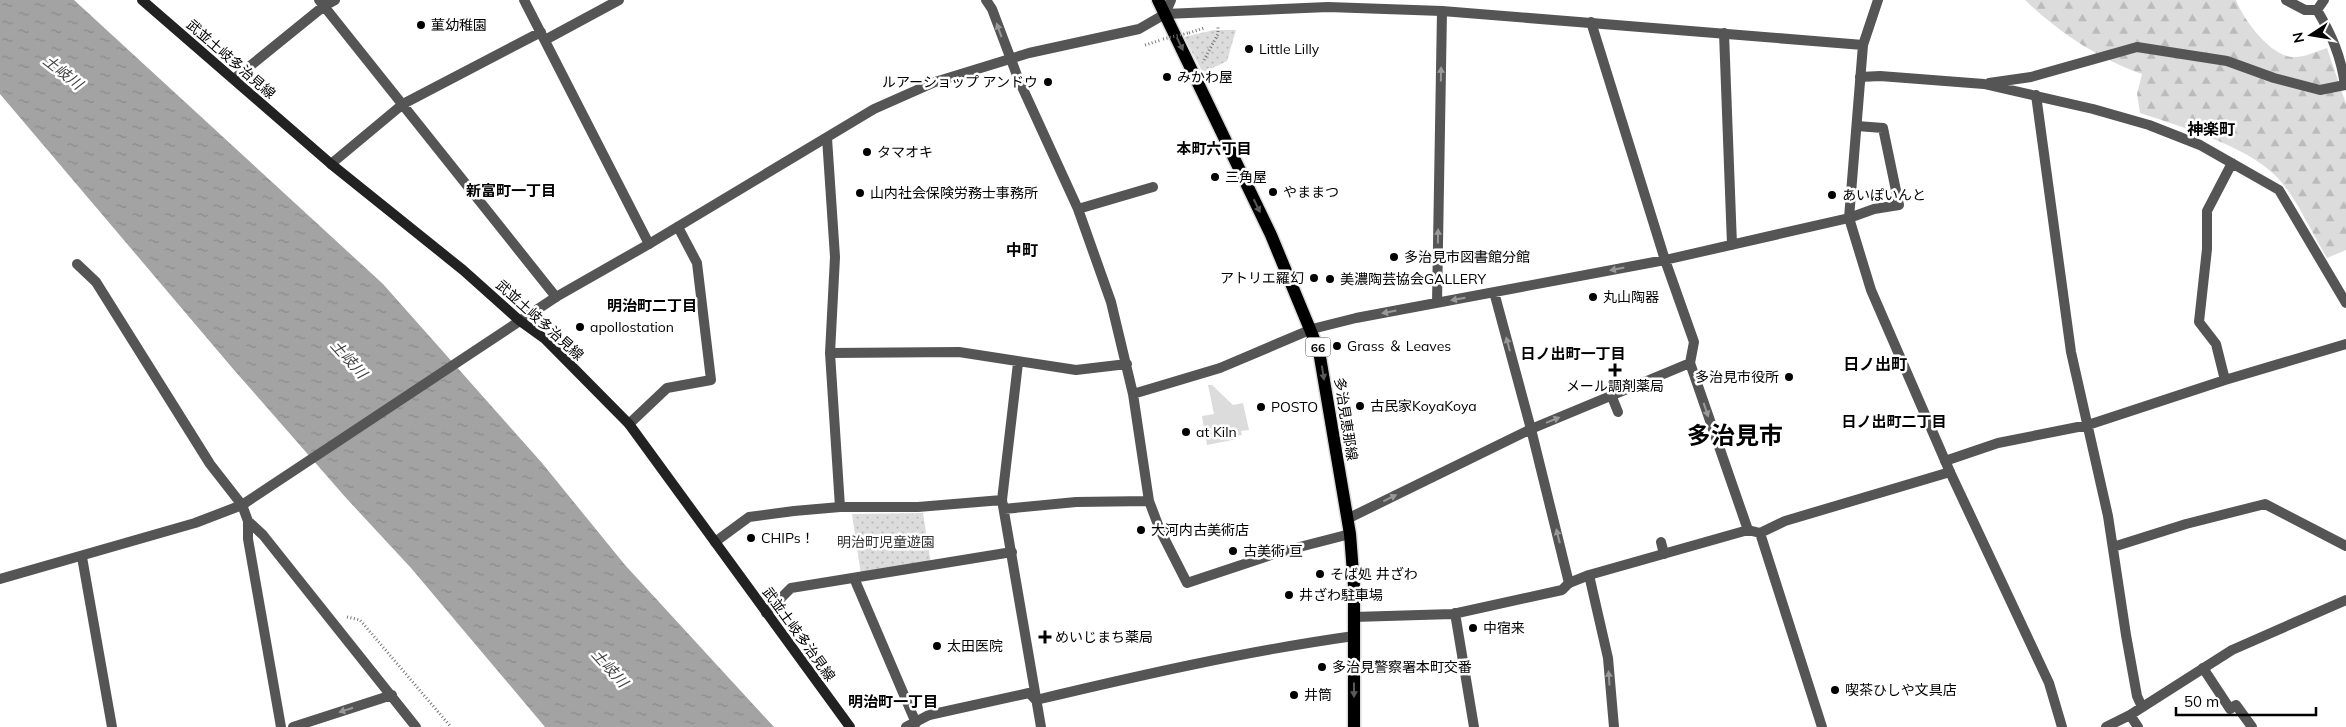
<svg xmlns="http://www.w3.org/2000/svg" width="2346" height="727" viewBox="0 0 2346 727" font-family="Mulish,'Noto Sans JP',sans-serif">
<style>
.forest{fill:url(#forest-firs)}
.park{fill:url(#park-dots)}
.garden{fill:#dcdcdc}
.water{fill:url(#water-ripples)}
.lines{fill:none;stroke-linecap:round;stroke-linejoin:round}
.primary-casing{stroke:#dbdbdb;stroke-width:15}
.path{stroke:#777;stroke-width:3;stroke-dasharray:1 2.5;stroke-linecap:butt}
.service{stroke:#555;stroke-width:10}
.minor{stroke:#555;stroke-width:10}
.tertiary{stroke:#555;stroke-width:10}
.secondary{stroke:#222;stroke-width:10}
.primary{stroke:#000;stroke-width:12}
.path-bridge{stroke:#777;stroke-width:3;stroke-dasharray:1 2.5;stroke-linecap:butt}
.oneway{fill:#999}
.oneway2{fill:#595959}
.poi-dot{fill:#000;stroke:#fff;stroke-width:2}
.labels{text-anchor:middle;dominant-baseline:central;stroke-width:5;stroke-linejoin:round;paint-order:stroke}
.shield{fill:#fff;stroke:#4c4c4c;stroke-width:1}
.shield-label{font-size:12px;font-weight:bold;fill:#000}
.poi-label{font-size:14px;fill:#000;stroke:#fff;text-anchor:start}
.street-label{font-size:14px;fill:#000;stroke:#fff}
.park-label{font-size:14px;fill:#333;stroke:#fff}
.water-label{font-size:15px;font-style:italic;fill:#444;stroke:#fff}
.neighbourhood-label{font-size:15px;font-weight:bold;fill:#000;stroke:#fff}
.quarter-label{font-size:16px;font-weight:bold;fill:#000;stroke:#fff}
.town-label{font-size:24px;font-weight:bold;fill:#000;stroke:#fff}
</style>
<defs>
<pattern id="forest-firs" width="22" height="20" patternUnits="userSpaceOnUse" patternTransform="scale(1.25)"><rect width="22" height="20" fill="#dcdcdc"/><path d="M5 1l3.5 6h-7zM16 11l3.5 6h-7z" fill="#bbb"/></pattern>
<pattern id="park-dots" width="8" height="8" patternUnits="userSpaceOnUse" patternTransform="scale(1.25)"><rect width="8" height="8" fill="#dcdcdc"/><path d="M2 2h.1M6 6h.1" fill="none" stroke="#bbb" stroke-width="1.8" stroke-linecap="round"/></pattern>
<pattern id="water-ripples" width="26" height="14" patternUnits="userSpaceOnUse" patternTransform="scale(1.25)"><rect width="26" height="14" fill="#a3a3a3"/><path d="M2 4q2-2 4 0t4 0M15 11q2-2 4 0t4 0" fill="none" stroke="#8b8b8b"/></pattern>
</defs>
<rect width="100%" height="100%" fill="#fff"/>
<path class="forest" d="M 2025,0 L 2236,0 C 2243,19 2270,56 2293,57 C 2303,58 2318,51 2327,48 L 2346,104 L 2346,250 L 2327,258 C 2313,235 2299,203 2282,183 C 2255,148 2182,127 2140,113 L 2137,94 L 2142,74 C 2099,59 2058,32 2025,0 Z"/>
<path class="park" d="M 1214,30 L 1236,30 L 1227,61 L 1203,73 L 1184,37 Z
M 923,513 L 931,564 L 861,575 L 852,514 Z"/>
<path class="garden" d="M 1208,385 L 1212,385 L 1233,405 L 1243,403 L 1249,430 L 1241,431 L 1242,435 L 1236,436 L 1237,439 L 1207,445 L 1202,416 L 1214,414 Z"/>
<path class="water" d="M 0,0 L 74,0 L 383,284 L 542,463 L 625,565 L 774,727 L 545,727 L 411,568 L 347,499 L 234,370 L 0,94 Z"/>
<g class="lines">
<g class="primary-casing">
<path id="primary" d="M 1158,0 L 1271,235 L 1319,351 L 1350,534 L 1354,586 L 1354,727"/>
</g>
<path class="path" d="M 1189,33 L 1204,28
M 1145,45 L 1161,40
M 1204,60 L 1218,34 L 1218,26
M 347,617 L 360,620 L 451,727"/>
<path class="service" d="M 77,264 L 96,282 L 210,464 L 242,505
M 1612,397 L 1618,412
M 629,424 L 667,388 L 711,380 L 697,263 L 678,227
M 1661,542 L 1664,554
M 854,578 L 916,723
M 766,613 L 791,588 L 1012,552
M 1455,613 L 1474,727
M 1354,617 L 1453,614 L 1562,590 L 1569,583
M 2203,668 L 2230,709 L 2236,705 L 2252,727
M 929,715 L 1029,693 L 1036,700 C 1141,675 1247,651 1354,636"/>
<path class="minor" d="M 319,0 L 556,297
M 524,0 L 649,244
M 986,0 L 992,9 L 1018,78 L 1078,209 L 1111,302 L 1133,394 L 1149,501 L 1160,530 L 1187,583 L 1280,552 L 1350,534
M 2286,0 L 2305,10 L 2317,10
M 1165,14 L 1171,0
M 1591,22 L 1665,260 L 1694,342 L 1690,363 L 1748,530
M 1724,33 L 1732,245
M 545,40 L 619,0
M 1860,77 L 1880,76 L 1984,84 L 2093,109 L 2149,125 L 2200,145 L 2279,190 L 2346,303
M 234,79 L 324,6 L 335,0
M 1989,83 L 2031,77 L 2137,47 L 2227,61 L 2274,78 L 2320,90 L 2345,85 C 2341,57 2332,35 2317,10 L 2324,0
M 2036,95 L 2071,352 L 2108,516 L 2126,635 L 2137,696 L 2142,707
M 827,138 L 835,257 L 830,353 L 840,507
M 331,164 L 403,104 L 541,32
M 1078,209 L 1153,187
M 1494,292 L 1531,429 L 1569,583 L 1589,575 L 1748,530 L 1760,533 L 1785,521 L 1950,472 L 2049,683 L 2062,727
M 1437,303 L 1442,11
M 830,353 L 959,352 L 1076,370 L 1127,364
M 1018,363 L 1002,500 L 1041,727
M 2225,380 L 2216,344 L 2199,322 L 2207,249 L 2207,211 L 2232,163
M 1133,394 L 1220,368 L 1312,329 L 1356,318 L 1665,260 L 1849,218 L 1874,209 L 1899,205 L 1883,128 L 1857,126
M 1945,461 L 1998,443 L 2088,425 L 2225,380 L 2346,344
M 242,505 L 248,521 L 263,535 L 416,727
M 1004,509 L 1076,502 L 1149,501
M 1347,519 L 1531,429 L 1690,363
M 248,521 L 248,539 L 281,727
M 1760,533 L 1822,727
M 715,542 L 749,517 L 794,511 L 840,507 L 918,507 L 1002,500
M 2113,547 L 2186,524 L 2265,504 L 2346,546
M 82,557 L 112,727
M 1589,575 L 1608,658 L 1614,727
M 2130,715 L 2138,727
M 293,727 L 392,695
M 906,727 L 929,715
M 2106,727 L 2130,715 L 2232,650 L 2346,600"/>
<path class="tertiary" d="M 1878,0 L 1863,45 L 1849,218 L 1871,290 L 1950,472
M 0,579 L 195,523 L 242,505 L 556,297 L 649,244 L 874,109 L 935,82 L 1029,53 L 1139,29 L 1165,14 L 1328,7 L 1442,11 L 1863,45"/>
<path class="secondary" d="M 142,0 L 331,164 L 463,270 L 520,321 L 545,339 L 629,424 L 850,727"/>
<use href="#primary" class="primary"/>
<path class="path-bridge" d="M 1163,39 L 1188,33"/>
</g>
<defs><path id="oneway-solid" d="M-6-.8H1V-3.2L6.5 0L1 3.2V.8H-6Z" transform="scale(1.25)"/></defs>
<g class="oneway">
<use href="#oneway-solid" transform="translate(999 30) rotate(-110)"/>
<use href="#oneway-solid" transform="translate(1441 74) rotate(-89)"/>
<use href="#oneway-solid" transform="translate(1438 236) rotate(-89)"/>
<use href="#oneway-solid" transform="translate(1617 269) rotate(169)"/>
<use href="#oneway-solid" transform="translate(1458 299) rotate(170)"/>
<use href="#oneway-solid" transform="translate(1389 312) rotate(169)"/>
<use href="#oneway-solid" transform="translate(1508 344) rotate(-105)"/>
<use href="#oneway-solid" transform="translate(1706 410) rotate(71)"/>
<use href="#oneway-solid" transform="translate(1553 420) rotate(-22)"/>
<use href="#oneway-solid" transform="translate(1390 498) rotate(-26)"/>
<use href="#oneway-solid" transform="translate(1558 536) rotate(-104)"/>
<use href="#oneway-solid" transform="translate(1609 678) rotate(-94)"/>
<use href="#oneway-solid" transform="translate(346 710) rotate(162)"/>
</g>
<g class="oneway2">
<use href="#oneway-solid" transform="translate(1180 44) rotate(65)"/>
<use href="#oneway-solid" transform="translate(1257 206) rotate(64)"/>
<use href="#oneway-solid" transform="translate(1323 373) rotate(81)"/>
<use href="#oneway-solid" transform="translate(1354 690) rotate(90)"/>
</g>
<g class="poi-dot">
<circle cx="421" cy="25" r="5"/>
<circle cx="1249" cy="49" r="5"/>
<circle cx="1167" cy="77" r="5"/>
<circle cx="1048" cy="82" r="5"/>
<circle cx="867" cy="152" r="5"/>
<circle cx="1215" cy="177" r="5"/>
<circle cx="1273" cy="192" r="5"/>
<circle cx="860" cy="193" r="5"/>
<circle cx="1832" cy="195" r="5"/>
<circle cx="1394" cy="257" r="5"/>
<circle cx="1314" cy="278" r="5"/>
<circle cx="1330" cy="279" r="5"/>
<circle cx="1593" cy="297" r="5"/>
<circle cx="580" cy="327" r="5"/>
<circle cx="1337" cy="346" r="5"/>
<path d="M1612.5 362.5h5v5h5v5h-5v5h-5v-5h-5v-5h5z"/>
<circle cx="1789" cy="377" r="5"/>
<circle cx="1360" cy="406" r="5"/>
<circle cx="1261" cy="407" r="5"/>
<circle cx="1186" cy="432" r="5"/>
<circle cx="1141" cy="530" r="5"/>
<circle cx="751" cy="538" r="5"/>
<circle cx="1233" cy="551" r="5"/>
<circle cx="1320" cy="574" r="5"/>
<circle cx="1289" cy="595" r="5"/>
<circle cx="1473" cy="628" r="5"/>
<path d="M1042.5 629.5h5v5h5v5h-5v5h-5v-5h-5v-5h5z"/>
<circle cx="937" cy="646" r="5"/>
<circle cx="1322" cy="667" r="5"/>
<circle cx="1835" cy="690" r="5"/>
<circle cx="1294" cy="695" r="5"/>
</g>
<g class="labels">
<rect class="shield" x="1305.5" y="337.5" width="25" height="19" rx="4"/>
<g class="shield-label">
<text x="1318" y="347">66</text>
</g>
<g class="poi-label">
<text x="431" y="25">菫幼稚園</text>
<text x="1259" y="49">Little Lilly</text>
<text x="1177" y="77">みかわ屋</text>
<text x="1038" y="82" text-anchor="end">ルアーショップ アンドウ</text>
<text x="877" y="152">タマオキ</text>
<text x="1225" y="177">三角屋</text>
<text x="1283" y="192">やままつ</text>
<text x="870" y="193">山内社会保険労務士事務所</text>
<text x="1842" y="195">あいぽいんと</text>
<text x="1404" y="257">多治見市図書館分館</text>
<text x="1304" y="278" text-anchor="end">アトリエ羅幻</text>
<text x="1340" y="279">美濃陶芸協会GALLERY</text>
<text x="1603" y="297">丸山陶器</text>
<text x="590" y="327">apollostation</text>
<text x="1347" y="346">Grass ＆ Leaves</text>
<text x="1779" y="377" text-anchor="end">多治見市役所</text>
<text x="1615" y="386" text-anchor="middle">メール調剤薬局</text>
<text x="1370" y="406">古民家KoyaKoya</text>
<text x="1271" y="407">POSTO</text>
<text x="1196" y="432">at Kiln</text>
<text x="1151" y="530">大河内古美術店</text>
<text x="761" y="538">CHIPs！</text>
<text x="1243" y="551">古美術 亘</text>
<text x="1330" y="574">そば処 井ざわ</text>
<text x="1299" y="595">井ざわ駐車場</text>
<text x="1483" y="628">中宿来</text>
<text x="1055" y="637">めいじまち薬局</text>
<text x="947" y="646">太田医院</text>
<text x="1332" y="667">多治見警察署本町交番</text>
<text x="1845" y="690">喫茶ひしや文具店</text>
<text x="1304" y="695">井筒</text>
</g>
<g class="street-label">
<text transform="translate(231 59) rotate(41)">武並土岐多治見線</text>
<text transform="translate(540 320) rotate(42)">武並土岐多治見線</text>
<text transform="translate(1346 419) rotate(81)">多治見恵那線</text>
<text transform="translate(799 634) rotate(54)">武並土岐多治見線</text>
</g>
<g class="park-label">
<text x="886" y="542">明治町児童遊園</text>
</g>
<g class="water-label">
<text transform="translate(63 72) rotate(38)">土岐川</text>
<text transform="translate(349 359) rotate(48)">土岐川</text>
<text transform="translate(610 668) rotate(48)">土岐川</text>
</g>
<g class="neighbourhood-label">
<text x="1214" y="148">本町六丁目</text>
<text x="511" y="190">新富町一丁目</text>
<text x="652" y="305">明治町二丁目</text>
<text x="1573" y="353">日ノ出町一丁目</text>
<text x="1894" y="421">日ノ出町二丁目</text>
<text x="893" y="701">明治町一丁目</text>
</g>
<g class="quarter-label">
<text x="2211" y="129">神楽町</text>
<text x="1022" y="250">中町</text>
<text x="1875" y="364">日ノ出町</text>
</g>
<g class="town-label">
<text x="1735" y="435">多治見市</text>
</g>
</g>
<g transform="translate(2311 35) rotate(258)" stroke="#ffffff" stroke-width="4" paint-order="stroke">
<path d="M0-4L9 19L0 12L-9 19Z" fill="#000000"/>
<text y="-8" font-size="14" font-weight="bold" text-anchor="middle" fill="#000000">N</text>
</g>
<path d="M2176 707v8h140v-8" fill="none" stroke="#000000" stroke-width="2.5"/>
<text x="2184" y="707" font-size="15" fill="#000000" stroke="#ffffff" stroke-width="4" paint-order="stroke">50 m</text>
</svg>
